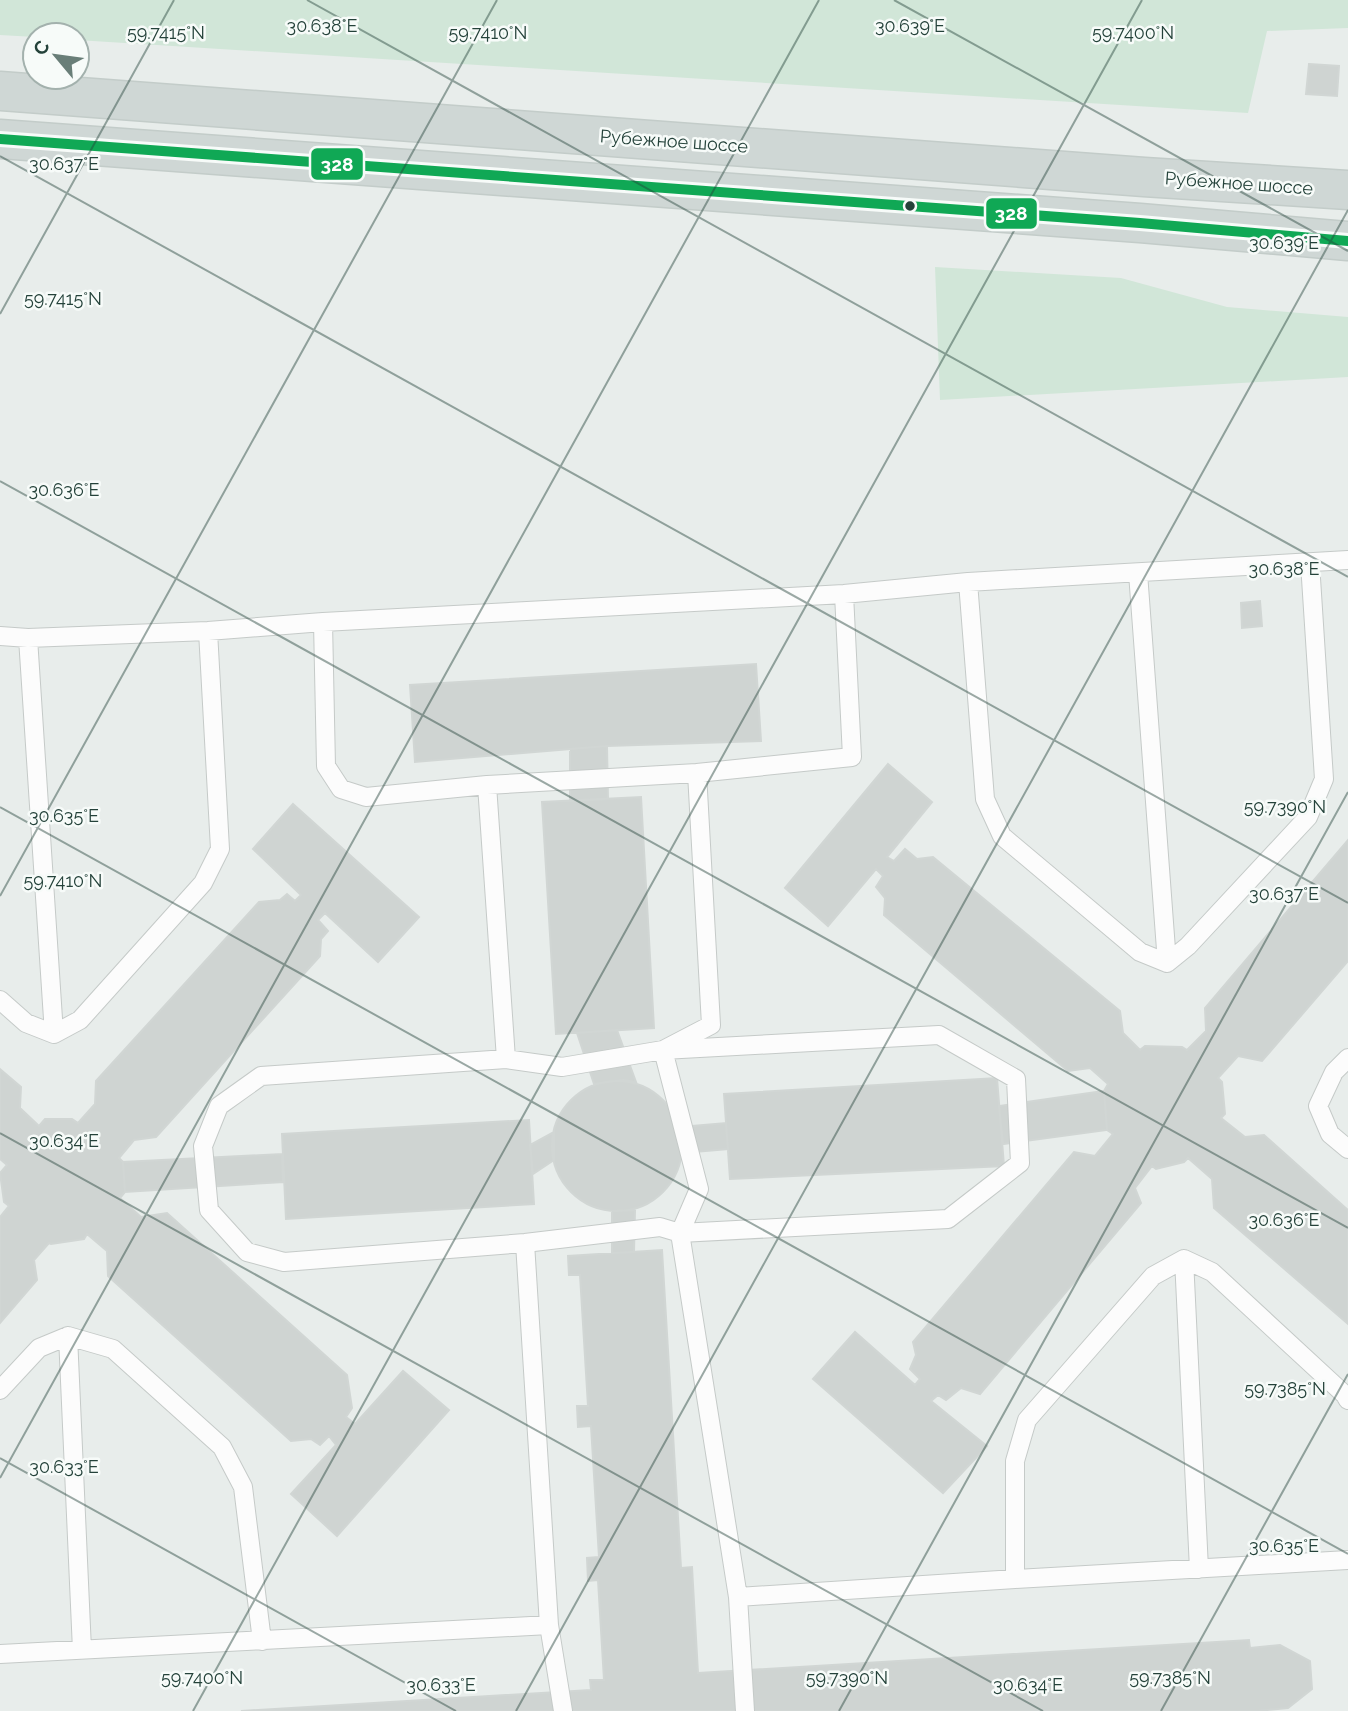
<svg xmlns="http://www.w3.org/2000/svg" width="1348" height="1711" viewBox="0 0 1348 1711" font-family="Raleway,sans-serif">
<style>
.green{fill:#d1e6d8}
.building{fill:#cfd4d2;stroke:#d1d6d4;stroke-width:2}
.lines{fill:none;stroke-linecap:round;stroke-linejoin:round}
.service-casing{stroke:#c5cac8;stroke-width:20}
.primary-casing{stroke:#c3ccc9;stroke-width:41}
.service{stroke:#fcfcfc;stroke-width:18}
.primary{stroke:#cfd7d5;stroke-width:38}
.bus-1-casing{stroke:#f7fbf9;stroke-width:16}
.bus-1{stroke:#10a855;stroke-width:10}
.ticks{fill:none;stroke:#24423a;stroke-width:2;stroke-opacity:0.45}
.bus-dot{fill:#24423a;stroke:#f7fbf9;stroke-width:2.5}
.labels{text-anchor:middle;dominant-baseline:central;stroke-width:5;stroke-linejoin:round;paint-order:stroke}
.street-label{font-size:18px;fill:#24423a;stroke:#f7fbf9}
.ticks-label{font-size:18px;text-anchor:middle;fill:#24423a;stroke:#f7fbf9;stroke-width:5;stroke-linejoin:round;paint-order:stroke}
.line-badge{stroke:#f7fbf9;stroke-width:2.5}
.badge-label{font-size:19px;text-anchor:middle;font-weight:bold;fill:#fff}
</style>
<rect width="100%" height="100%" fill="#e8edeb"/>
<path class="green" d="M 0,0 L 1348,0 L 1348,28 L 1267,31 L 1248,113 L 77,40 L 77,35 L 35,35 L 35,37 L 0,35 Z
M 935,267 L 1121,278 L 1227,307 L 1348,317 L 1348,377 L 940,400 Z"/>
<path class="building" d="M 1309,64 L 1339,66 L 1337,96 L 1306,94 Z
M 1260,601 L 1262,626 L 1242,628 L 1241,603 Z
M 756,664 L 761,741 L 607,746 L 415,762 L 410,685 Z
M 607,746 L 608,799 L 570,801 L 570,749 Z
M 888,764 L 932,802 L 887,857 L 894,861 L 905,849 L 917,859 L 933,857 L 1120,1011 L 1123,1033 L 1140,1050 L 1145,1046 L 1182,1047 L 1187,1050 L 1206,1031 L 1205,1008 L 1348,840 L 1348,961 L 1262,1061 L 1238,1056 L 1218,1078 L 1222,1082 L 1225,1114 L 1221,1118 L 1245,1137 L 1264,1135 L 1348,1210 L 1348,1324 L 1214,1208 L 1212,1179 L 1188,1158 L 1184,1162 L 1156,1169 L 1152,1166 L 1135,1188 L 1141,1203 L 980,1394 L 961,1388 L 946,1400 L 938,1395 L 931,1401 L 987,1446 L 943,1493 L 813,1379 L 855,1332 L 915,1385 L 920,1379 L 910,1369 L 916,1355 L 913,1342 L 1074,1152 L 1095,1156 L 1113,1134 L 1107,1130 L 1104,1091 L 1108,1084 L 1090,1068 L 1068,1071 L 884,915 L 885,898 L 876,887 L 883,876 L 876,869 L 828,926 L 785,888 Z
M 641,797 L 654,1028 L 556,1034 L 542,802 Z
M 293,804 L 419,917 L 378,962 L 325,913 L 318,920 L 328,931 L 321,939 L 320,956 L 156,1137 L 134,1140 L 119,1158 L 123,1162 L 125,1192 L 120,1198 L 141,1217 L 167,1213 L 347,1375 L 352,1408 L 346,1417 L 355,1424 L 403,1371 L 449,1410 L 337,1536 L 291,1494 L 336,1445 L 329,1436 L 320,1445 L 311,1439 L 291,1441 L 108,1276 L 107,1251 L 87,1234 L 84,1239 L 51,1244 L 49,1243 L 34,1260 L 37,1280 L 0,1323 L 0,1217 L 9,1206 L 4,1202 L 0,1173 L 7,1165 L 0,1159 L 0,1069 L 21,1087 L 20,1108 L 39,1126 L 45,1119 L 72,1119 L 78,1123 L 95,1104 L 96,1081 L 259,902 L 280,900 L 287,894 L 295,901 L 301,895 L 253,849 Z
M 617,1030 L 636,1082 L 623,1080 L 594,1084 L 577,1033 Z
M 997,1078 L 1004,1166 L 730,1179 L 724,1094 Z
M552 1146a65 65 0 1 1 130 0a65 65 0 1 1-130 0Z
M 1104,1091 L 1107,1130 L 1003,1144 L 999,1106 Z
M 529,1120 L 534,1204 L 286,1219 L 282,1134 Z
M 726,1123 L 728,1149 L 683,1153 L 681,1127 Z
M 554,1132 L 554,1160 L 533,1174 L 530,1145 Z
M 282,1154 L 283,1182 L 125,1192 L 123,1162 Z
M 635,1210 L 634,1252 L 612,1253 L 612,1211 Z
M 662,1250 L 681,1568 L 692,1567 L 698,1673 L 1249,1640 L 1250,1648 L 1280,1645 L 1310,1661 L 1312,1689 L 1288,1708 L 1257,1711 L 241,1711 L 591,1690 L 590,1680 L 604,1680 L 598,1580 L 588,1581 L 587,1558 L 599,1557 L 591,1426 L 578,1427 L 577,1406 L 588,1406 L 580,1275 L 569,1275 L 568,1256 Z"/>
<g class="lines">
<g class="service-casing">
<path id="service" d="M 1138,573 L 1167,963
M 968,582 L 985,799 L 1002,836 L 1140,952 L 1167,963 L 1188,946 L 1308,817 L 1324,779 L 1310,563
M 323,622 L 326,766 L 341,789 L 366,797 L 487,785 L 697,773 L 711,1025 L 663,1050 L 699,1189 L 680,1233 L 738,1597 L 745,1711
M 0,636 L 28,638 L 208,631 L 323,622 L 844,594 L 968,582 L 1348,560
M 28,638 L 54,1034
M 697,773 L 852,757 L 844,594
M 487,785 L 506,1059
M 0,1000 L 26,1023 L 54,1034 L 80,1020 L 203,883 L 220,849 L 208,631
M 939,1035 L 1016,1079 L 1020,1163 L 948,1219 L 680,1233 L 660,1227 L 525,1243 L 284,1262 L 247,1252 L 209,1210 L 203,1146 L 219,1106 L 261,1076 L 506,1059 L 562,1067 L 663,1050 Z
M 1348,1058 L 1334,1072 L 1318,1106 L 1330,1134 L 1348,1149
M 1184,1259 L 1199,1569
M 68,1336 L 82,1650
M 0,1390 L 39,1348 L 68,1336 L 113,1349 L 222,1447 L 243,1487 L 262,1641
M 1348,1400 L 1345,1395 L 1212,1272 L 1184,1259 L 1153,1276 L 1027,1420 L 1015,1461 L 1015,1579 L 1348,1560
M 738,1597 L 1015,1579
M 549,1625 L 563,1711
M 0,1654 L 549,1625 L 525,1243"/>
</g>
<g class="primary-casing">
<path id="primary" d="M 0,91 L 1144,177 L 1348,190
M 0,139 L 1140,223 L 1348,241"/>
</g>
<use href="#service" class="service"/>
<use href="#primary" class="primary"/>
<g class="bus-1-casing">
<path id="bus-1" d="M 0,139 L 1140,223 L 1348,241"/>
</g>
<use href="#bus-1" class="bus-1"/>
</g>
<path class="ticks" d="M 307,0 L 1348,577M 894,0 L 1348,251M 0,156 L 1348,903M 0,314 L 174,0M 0,481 L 1348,1228M 0,807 L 1348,1554M 0,896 L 497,0M 0,1133 L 1043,1711M 0,1458 L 456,1711M 0,1478 L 819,0M 193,1711 L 1142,0M 516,1711 L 1348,210M 839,1711 L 1348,792M 1161,1711 L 1348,1374"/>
<circle class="bus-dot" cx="910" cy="206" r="6"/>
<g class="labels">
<g class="street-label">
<text transform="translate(674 141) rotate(4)">Рубежное шоссе</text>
<text transform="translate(1239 183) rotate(4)">Рубежное шоссе</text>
</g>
</g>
<g class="ticks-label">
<text x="322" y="32">30.638°E</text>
<text x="910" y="32">30.639°E</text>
<text x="166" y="39">59.7415°N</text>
<text x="488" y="39">59.7410°N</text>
<text x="1133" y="39">59.7400°N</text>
<text x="64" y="170">30.637°E</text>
<text x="1284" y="249">30.639°E</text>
<text x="63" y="305">59.7415°N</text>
<text x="64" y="496">30.636°E</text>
<text x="1284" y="575">30.638°E</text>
<text x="1285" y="813">59.7390°N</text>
<text x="64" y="822">30.635°E</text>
<text x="63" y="887">59.7410°N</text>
<text x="1284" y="900">30.637°E</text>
<text x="64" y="1147">30.634°E</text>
<text x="1284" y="1226">30.636°E</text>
<text x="1285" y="1395">59.7385°N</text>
<text x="64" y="1473">30.633°E</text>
<text x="1284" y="1552">30.635°E</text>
<text x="202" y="1684">59.7400°N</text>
<text x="847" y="1684">59.7390°N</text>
<text x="1170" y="1684">59.7385°N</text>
<text x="441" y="1691">30.633°E</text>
<text x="1028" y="1691">30.634°E</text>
</g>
<g class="line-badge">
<rect x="310" y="147" width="54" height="34" rx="7" fill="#10a855"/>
<rect x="985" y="197" width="53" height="33" rx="7" fill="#10a855"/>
</g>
<g class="badge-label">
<text x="337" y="171">328</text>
<text x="1011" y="220">328</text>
</g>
<g transform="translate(56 56) rotate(299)"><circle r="33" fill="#f7fbf9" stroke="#a3b1ad" stroke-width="2"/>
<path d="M0-5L12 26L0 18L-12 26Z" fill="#697e78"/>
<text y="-10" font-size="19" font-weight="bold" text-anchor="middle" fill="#24423a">С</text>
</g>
</svg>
